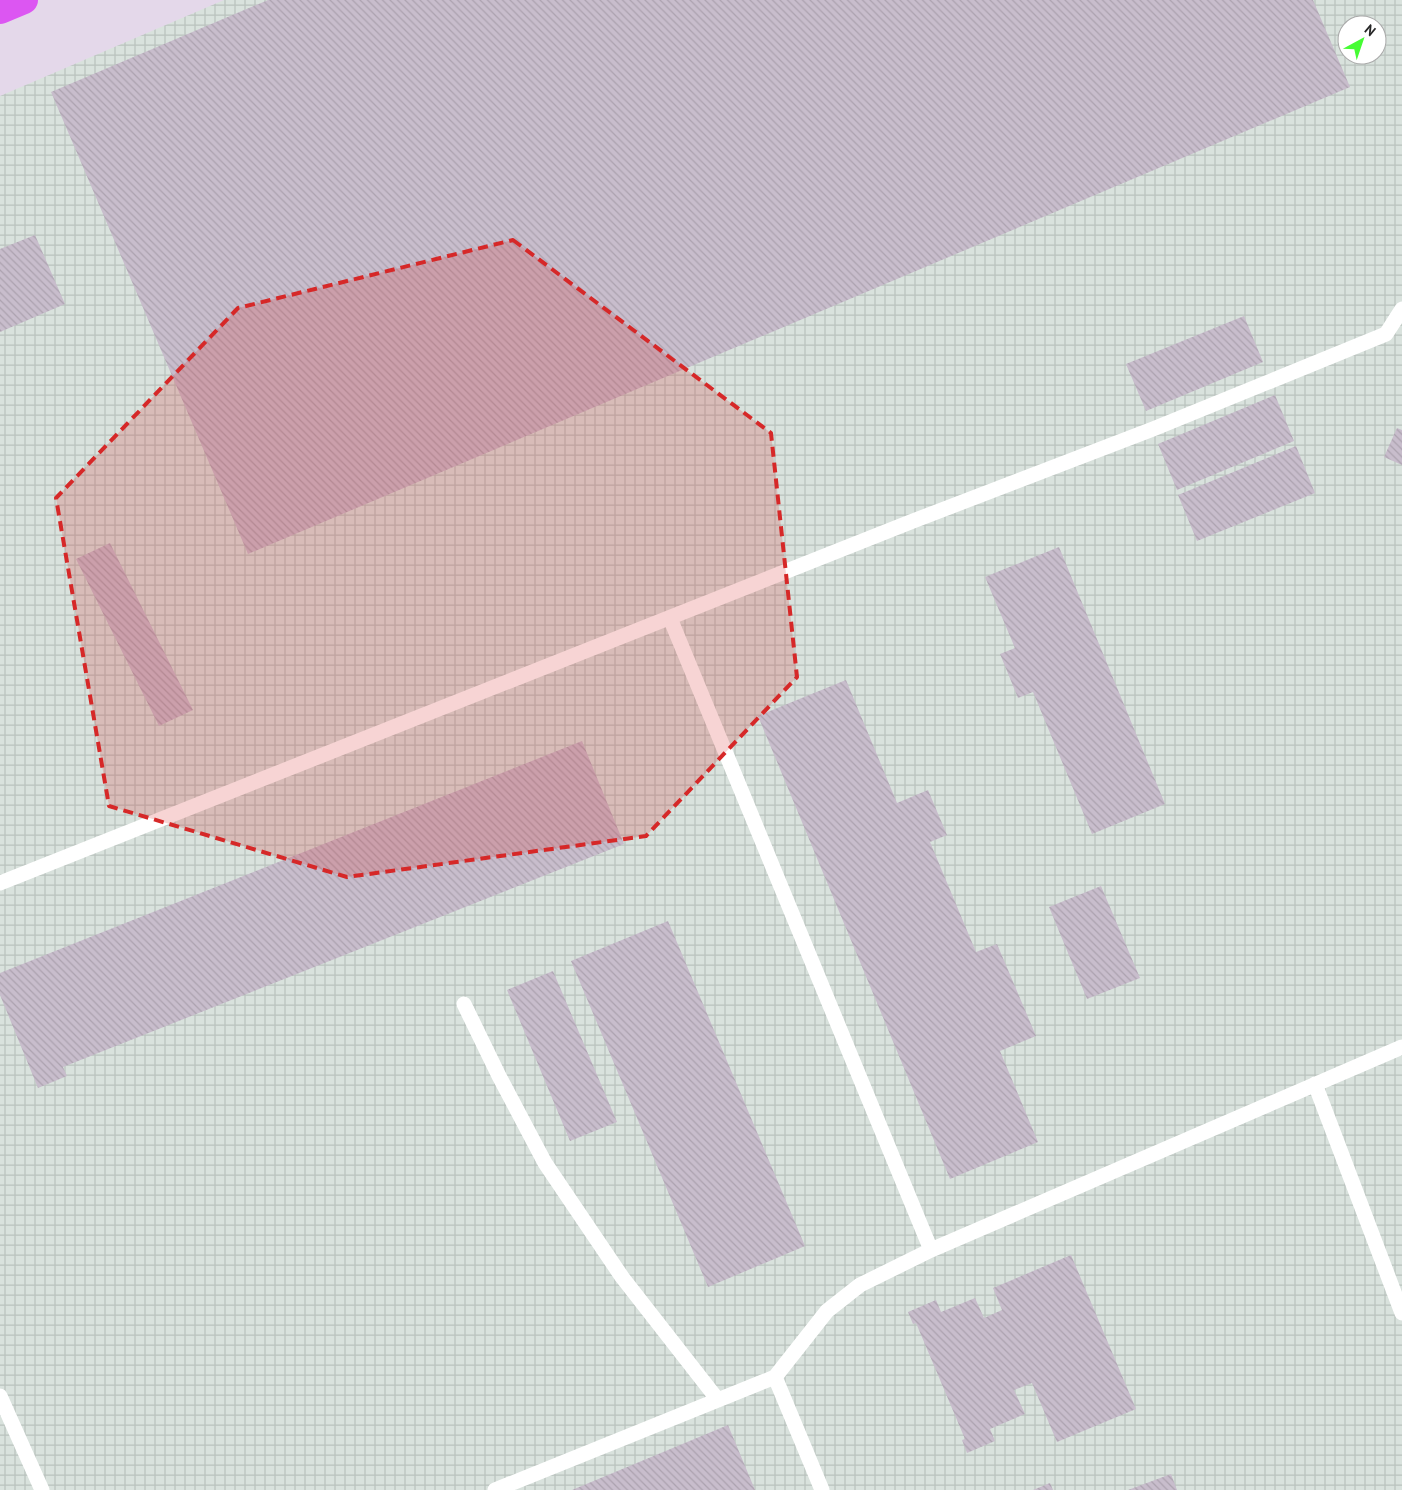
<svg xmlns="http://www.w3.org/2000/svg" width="1402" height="1490" viewBox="0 0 1402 1490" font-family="'PT Sans',sans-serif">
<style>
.industrial{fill:url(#industrial-grid);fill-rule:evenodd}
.building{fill:url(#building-back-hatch)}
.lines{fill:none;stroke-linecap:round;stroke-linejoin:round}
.lane{stroke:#fff;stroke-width:15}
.primary{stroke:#dc56f2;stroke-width:28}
.marked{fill:#d62828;fill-opacity:0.2;stroke:#d62828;stroke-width:4;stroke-dasharray:10 6;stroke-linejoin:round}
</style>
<defs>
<pattern id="industrial-grid" width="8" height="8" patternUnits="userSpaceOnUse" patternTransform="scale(1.25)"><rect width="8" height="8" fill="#d9e2dd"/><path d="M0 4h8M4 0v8" fill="none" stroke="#bac2be"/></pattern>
<pattern id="building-back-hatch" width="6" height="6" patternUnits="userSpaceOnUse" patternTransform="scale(1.25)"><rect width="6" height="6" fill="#c8bdcc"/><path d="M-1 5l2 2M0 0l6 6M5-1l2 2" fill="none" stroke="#aca2af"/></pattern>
</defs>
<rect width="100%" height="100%" fill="#e4d8ea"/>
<path class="industrial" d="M 224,0 L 1402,0 L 1402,1490 L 0,1490 L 0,96 ZM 1347,25 L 1377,25 L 1377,55 L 1347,55 Z"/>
<path class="building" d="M 268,0 L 1313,0 L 1350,87 L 248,554 L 51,92 Z
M 35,235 L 65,304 L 0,332 L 0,249 Z
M 1244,316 L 1263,362 L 1146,411 L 1126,364 Z
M 1275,395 L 1294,441 L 1177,490 L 1158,444 Z
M 1397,428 L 1402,430 L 1402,465 L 1384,457 Z
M 1296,446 L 1315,493 L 1197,541 L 1178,495 Z
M 110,543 L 193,710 L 159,726 L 76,559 Z
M 1059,547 L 1165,804 L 1092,834 L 1033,692 L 1018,698 L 1000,654 L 1015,648 L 985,577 Z
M 846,680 L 897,803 L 928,790 L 947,835 L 930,842 L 976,952 L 997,944 L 1036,1036 L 1000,1051 L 1038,1142 L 950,1179 L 758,716 Z
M 582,741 L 624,844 L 63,1067 L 67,1076 L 38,1088 L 0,995 L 0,973 Z
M 1101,886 L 1140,978 L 1087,999 L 1049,907 Z
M 668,921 L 805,1246 L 708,1287 L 571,961 Z
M 553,971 L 617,1122 L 570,1141 L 507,990 Z
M 1071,1255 L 1136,1409 L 1057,1442 L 1032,1383 L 1014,1390 L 1025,1414 L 990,1429 L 995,1441 L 967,1453 L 962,1440 L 965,1439 L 916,1323 L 913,1324 L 908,1312 L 936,1300 L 941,1312 L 975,1298 L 984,1318 L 1002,1310 L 993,1288 Z
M 728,1425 L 755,1490 L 572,1490 Z
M 1171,1474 L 1177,1490 L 1128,1490 Z
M 1050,1483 L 1053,1490 L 1033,1490 Z"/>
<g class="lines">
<path class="lane" d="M 670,618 L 931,1250 L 1402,1047
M 0,883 L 913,521 L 1153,429 L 1386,334 L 1402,309
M 464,1004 L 499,1076 L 545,1163 L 622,1277 L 718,1400
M 1315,1084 L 1402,1313
M 775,1377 L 822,1490
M 0,1396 L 42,1490
M 495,1490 L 775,1377 L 827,1311 L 860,1285 L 931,1250"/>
<path class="primary" d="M 0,10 L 24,0"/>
</g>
<path class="marked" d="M 513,240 L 771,433 L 797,677 L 646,836 L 347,877 L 109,806 L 56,498 L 238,308 Z"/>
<g transform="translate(1362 40) rotate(40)"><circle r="24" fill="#ffffff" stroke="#a9a9a9"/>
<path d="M0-4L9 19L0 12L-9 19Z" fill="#46fc34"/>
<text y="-8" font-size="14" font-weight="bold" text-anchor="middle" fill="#272727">N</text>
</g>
</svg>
